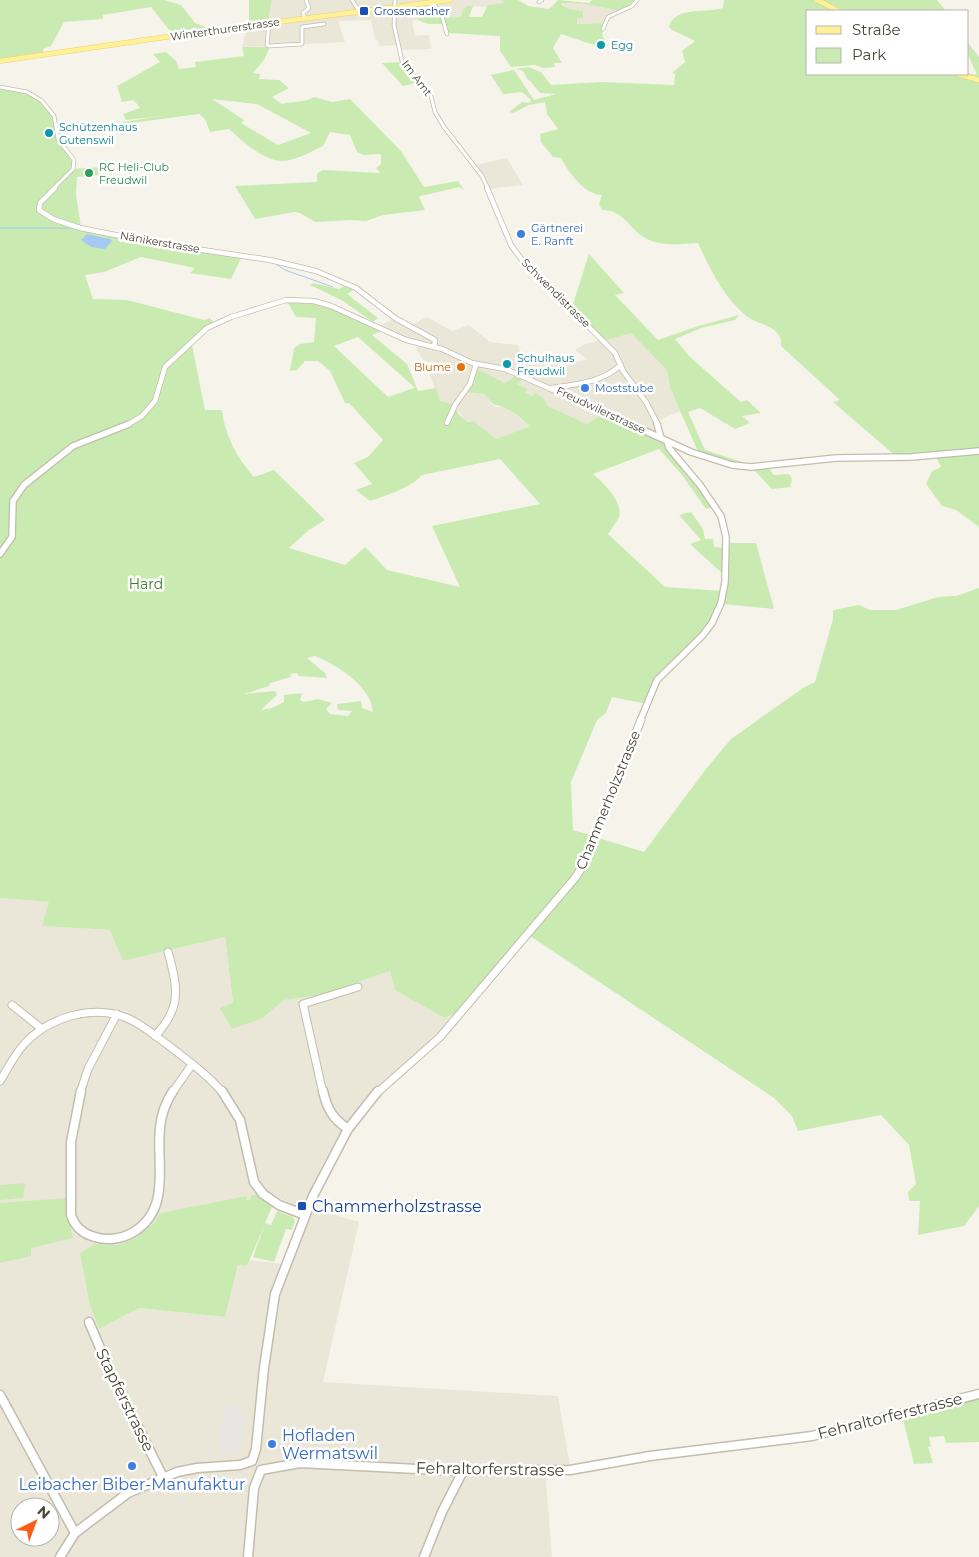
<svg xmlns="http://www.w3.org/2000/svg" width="979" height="1557" viewBox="0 0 979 1557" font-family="Montserrat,sans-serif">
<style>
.residential{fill:#eae7d8;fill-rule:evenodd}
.green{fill:#c9ebb2;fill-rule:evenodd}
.parking{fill:#e7e6e2}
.water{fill:#a5c8f4}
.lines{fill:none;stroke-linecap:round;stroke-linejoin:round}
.stream{stroke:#a5c8f4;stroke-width:1}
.minor-far4-casing{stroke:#c2bdac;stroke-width:4.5}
.minor-far3-casing{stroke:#c2bdac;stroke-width:6}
.minor-far2-casing{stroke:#c2bdac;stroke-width:8}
.minor-far1-casing{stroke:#c2bdac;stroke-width:9}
.minor-casing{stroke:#c2bdac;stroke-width:11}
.major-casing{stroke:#ead464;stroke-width:5.5}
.minor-far4{stroke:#fff;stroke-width:3}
.minor-far3{stroke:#fff;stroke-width:4.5}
.minor-far2{stroke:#fff;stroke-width:5.5}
.minor-far1{stroke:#fff;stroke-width:7}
.minor{stroke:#fff;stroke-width:8}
.major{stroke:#fff19a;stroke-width:4.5}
.transit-dot{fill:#1a4fb4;stroke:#fff;stroke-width:2}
.culture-dot{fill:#0f9aa8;stroke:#fff;stroke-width:2}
.leisure-dot{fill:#2e9e5b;stroke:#fff;stroke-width:2}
.shop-dot{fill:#3f7fe0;stroke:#fff;stroke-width:2}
.food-dot{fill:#e8710a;stroke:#fff;stroke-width:2}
.labels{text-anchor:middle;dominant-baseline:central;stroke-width:5;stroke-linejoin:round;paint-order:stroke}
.far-transit-label{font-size:11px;fill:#164399;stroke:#fff;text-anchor:start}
.far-street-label{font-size:11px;fill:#4a4637;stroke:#fff}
.far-culture-label{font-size:11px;fill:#0d838f;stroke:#fff;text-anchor:start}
.far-leisure-label{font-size:11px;fill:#27864d;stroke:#fff;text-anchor:start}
.far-shop-label{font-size:11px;fill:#366cbe;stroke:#fff;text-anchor:start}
.far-food-label{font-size:11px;fill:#c56008;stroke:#fff;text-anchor:end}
.park-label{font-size:14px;fill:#3c8027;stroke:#fff}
.street-label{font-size:14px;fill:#4a4637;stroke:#fff}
.near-transit-label{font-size:16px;fill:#164399;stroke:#fff;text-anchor:start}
.near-street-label{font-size:16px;fill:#4a4637;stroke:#fff}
.near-shop-label{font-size:16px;fill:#366cbe;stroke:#fff;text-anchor:start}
</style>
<rect width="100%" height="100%" fill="#f6f4ea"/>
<path class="residential" d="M 272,0 L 502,0 L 505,3 L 487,7 L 467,6 L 463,9 L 461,17 L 445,18 L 438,14 L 424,15 L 420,19 L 412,21 L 415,36 L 429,35 L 431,49 L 401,50 L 400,45 L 379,46 L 378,40 L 375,40 L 371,20 L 338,21 L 345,42 L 242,47 L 248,24 L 269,17 Z
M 566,2 L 588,4 L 621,11 L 608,17 L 605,23 L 577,24 L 577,18 L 562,6 Z
M 507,158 L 523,185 L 488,189 L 475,165 Z
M 427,317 L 452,331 L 469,325 L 490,342 L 518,345 L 521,355 L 527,358 L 531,356 L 544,361 L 554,355 L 568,365 L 587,359 L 575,350 L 585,344 L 631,333 L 667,370 L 670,388 L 680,411 L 655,422 L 657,435 L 587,424 L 548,406 L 543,397 L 535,393 L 533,396 L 524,393 L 527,389 L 517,384 L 518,374 L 505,384 L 466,392 L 485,394 L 491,404 L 496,407 L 505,407 L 530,426 L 496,439 L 474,421 L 467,422 L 463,419 L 455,405 L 440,401 L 425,363 L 416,349 L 420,345 L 377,327 L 395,318 L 410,326 Z
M 0,898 L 50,902 L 43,926 L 111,930 L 123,961 L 225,937 L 233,1002 L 221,1008 L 263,1018 L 284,1000 L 322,995 L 390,971 L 395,990 L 444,1018 L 452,1015 L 438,1033 L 374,1091 L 351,1117 L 332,1147 L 303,1205 L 295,1206 L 267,1191 L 251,1195 L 251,1199 L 247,1200 L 246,1196 L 160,1213 L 155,1222 L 136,1238 L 118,1245 L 94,1245 L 80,1254 L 89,1302 L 99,1329 L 139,1308 L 225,1317 L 238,1265 L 247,1266 L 250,1260 L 290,1265 L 312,1208 L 359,1222 L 323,1382 L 558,1396 L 570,1467 L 549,1468 L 549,1476 L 546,1481 L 552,1557 L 0,1557 ZM 20,1507 L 50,1507 L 50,1537 L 20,1537 Z"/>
<path class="green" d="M 0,0 L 164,0 L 181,5 L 195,23 L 214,30 L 0,63 ZM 151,7 L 173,35 L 44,54 L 43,49 L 51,46 L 64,22 L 103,19 L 103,15 Z
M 249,0 L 272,0 L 268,22 L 249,24 Z
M 502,0 L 518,0 L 528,6 L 549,9 L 558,0 L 589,3 L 592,0 L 636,0 L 621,11 C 604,8 578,0 561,4 L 568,9 L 583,11 L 583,18 L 577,18 L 577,24 L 605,23 L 602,35 L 608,46 L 591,44 L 561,34 L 553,48 L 562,63 L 554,63 L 555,67 L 543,68 L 535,65 L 511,67 L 500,51 L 500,36 L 448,33 L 443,24 L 429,24 L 417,20 L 424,15 L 438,13 L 445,18 L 461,17 L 463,9 L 467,6 L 473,6 L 469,17 L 482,17 L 488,5 L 505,3 Z
M 724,0 L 814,0 L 824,4 L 823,0 L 937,0 L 946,11 L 808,11 L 808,74 L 968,73 L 977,75 L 968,55 L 968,43 L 979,57 L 979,527 L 956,510 L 942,506 L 926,484 L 932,471 L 941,467 L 935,455 L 898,458 L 833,402 L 840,400 L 781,346 C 783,325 756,325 745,315 C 723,296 710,269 698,243 C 680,244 664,247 647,239 C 630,231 625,210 602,210 L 599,204 L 602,195 C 585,195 568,172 561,158 L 553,157 L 541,142 L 540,134 L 558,129 L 547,114 L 545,102 L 529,105 L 513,113 L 509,112 L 522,102 L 529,103 L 531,100 L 522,92 L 503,94 L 491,75 L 514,70 L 534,100 L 556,94 L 540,93 L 530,81 L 528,80 L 523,71 L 516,69 L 528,67 L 541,72 L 551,85 L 600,82 L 674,85 L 675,74 L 672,73 L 685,62 L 682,51 L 695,41 L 672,30 L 669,27 C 674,6 707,13 723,8 Z
M 242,47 L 270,47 L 264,60 L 253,73 L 260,74 L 259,79 L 279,80 L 289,88 L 272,97 L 282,104 C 292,101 305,103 314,97 L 332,102 L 350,99 L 401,151 L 424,187 L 458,181 L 464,190 L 459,187 L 421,196 L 419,197 L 425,210 L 383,215 L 366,221 L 350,220 L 315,222 L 300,213 L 295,212 L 255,219 L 235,186 L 317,182 L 317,174 L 322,170 L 380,173 L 376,168 L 381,164 L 381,154 L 364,155 L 357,152 L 350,135 L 330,132 L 323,146 C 312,151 295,161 283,161 C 264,161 242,141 229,129 L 210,132 L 205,119 L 199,114 L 56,133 L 74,160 L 73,169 L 100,167 L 101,175 L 77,177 L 76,195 L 81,227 L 242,256 L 231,279 L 190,273 L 195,268 L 141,257 L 104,272 L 85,275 L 93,299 L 127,300 L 204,320 L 210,318 L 215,324 L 192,345 L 205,410 L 222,410 C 225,436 237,458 254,477 L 274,470 L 325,520 L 309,530 L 289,548 L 345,565 L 365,547 L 387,570 L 460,587 L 432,526 L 540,504 L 500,459 L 422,475 C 411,488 387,495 370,501 L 356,490 L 372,484 L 354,463 L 368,457 L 383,440 L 349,403 L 345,403 L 330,371 L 318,361 L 305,361 L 297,370 L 290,371 L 294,348 L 300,344 L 314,342 L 316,318 L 296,317 L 286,300 L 322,303 L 384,330 L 372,335 L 407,364 L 418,391 L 436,388 L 440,401 L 455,405 L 459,415 L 467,422 L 474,421 L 496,439 L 530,426 C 523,420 515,413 507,409 C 495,402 495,410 485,394 L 465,392 L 475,368 L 505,383 L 518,374 L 525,377 L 517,384 L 528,389 L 525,393 L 533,396 L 535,393 L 543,397 L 548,406 L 587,424 L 605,412 L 659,438 L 714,507 L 706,509 L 682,475 L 659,449 L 593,474 C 603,482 624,503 619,517 C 616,523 612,528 608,534 L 665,587 L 723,591 L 724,575 L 690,544 L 701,540 L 679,515 L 691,512 L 703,529 L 705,539 L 713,539 L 714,547 L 726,548 L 726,543 L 756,543 L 774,609 L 722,604 L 714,621 L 667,668 L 647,704 L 612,697 L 606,713 L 597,720 L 571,782 L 573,830 L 644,852 L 706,769 L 731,739 L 803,688 L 815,682 L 833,619 L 833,610 L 859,605 L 870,610 L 896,610 L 938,597 L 956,596 L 979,588 L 979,1206 L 964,1226 L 918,1235 L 920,1201 L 909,1201 L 908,1192 L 916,1184 L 909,1145 L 881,1115 L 798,1131 L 792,1116 L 774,1098 L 527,934 L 462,1011 L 444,1018 L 395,990 L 390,971 L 322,995 L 284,1000 L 263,1018 L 232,1029 L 220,1008 L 233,1002 L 225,937 L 123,961 L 110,930 L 42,926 L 49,902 L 0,898 L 0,87 C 31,93 51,97 56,132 L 162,116 L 126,120 L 123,114 L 140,108 L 134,100 L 122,102 L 117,86 L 160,62 L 153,54 L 166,52 L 176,61 L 179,69 L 196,67 L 195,62 L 244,56 ZM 212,99 L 257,104 L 311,133 L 278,145 L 241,123 L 244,120 ZM 358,337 L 414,387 L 414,388 L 388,397 L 334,346 ZM 315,656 C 337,665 371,686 373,712 L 362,708 L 361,701 L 337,704 L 338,710 L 352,711 L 348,716 L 330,714 L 326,709 L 332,703 L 318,699 L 304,702 L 300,700 L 302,693 L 284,695 L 284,702 L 272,708 L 261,710 L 277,695 L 275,691 L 244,694 L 269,686 L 270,683 L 291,677 L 290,674 L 297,673 L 299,676 L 327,678 L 325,673 L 307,658 Z
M 401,62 L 417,83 L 403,86 L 382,63 Z
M 589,254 L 624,293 L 615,295 L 658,340 L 698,326 L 739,315 L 735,320 L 701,328 L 675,339 L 690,357 L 741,402 L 747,400 L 761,413 L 742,416 L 750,423 L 735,429 L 700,408 L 688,412 L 705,450 L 758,467 L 767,466 L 774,475 L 789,474 L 792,479 L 790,487 L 772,489 L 751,467 L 700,456 L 670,388 L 667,370 L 631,333 L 603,341 L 569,307 L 573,304 Z
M 313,283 L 339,289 L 348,284 L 356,288 L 347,294 L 378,318 L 373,322 L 343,301 L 310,285 Z
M 25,1183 L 23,1198 L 0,1200 L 0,1185 Z
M 256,1194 L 272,1207 L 265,1223 L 271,1225 L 277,1211 L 293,1217 L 295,1221 L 292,1230 L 286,1229 L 274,1262 L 253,1257 L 265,1224 L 247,1266 L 238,1265 L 225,1317 L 139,1308 L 99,1329 L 89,1302 L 80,1254 L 94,1244 L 118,1245 L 136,1238 L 155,1222 L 160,1213 L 246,1196 L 247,1200 L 251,1199 L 251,1195 Z
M 67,1198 L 68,1218 L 73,1238 L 31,1248 L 31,1256 L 0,1263 L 0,1203 Z
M 979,1397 L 979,1442 L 946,1443 L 944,1436 L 929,1437 L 931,1446 L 928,1447 L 933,1463 L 914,1464 L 903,1419 L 904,1415 Z"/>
<path class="parking" d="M 225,1404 L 240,1405 L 239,1412 L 245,1413 L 241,1451 L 219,1451 Z"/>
<path class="water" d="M 87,234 L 110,239 L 112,241 L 105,249 L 91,247 L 81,240 Z"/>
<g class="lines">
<path class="stream" d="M 0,228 L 75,228
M 191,246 L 228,252
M 273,262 L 285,270 L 333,287"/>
<g class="minor-far4-casing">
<path id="minor-far4" d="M 352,0 L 359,11
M 395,0 L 394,25 L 402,61 L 431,96 L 435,112 L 444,127 L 482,176 L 488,189
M 431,0 L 442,16 L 447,34
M 539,2 L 542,0
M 305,18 L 303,13 L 309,8 L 306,0
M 269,23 L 267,45 L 269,46 L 302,44 L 302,27 L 324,24
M 603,29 L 608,17 L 632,6 L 637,0
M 0,87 L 27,92 L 42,101 L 54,116 L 58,139 L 74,160 L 73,169 L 53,189"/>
</g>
<g class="minor-far3-casing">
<path id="minor-far3" d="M 55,188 L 40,203 L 39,210 L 53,219 L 80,228 L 156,243 L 270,260 L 316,271 L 356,288 L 395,318 L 435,340 L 434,347
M 487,188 L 511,245 L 522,260 L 615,353 L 623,371 L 646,402 L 658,425
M 552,388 C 577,384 601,383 621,365
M 447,423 L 455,405 L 470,384 L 476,364
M 127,425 L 142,416 L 155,401 L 165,367 L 207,328 L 231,317 L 286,300 L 314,301 L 331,306 L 406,340 L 442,349 L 472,363 L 505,369 L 633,425"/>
</g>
<g class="minor-far2-casing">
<path id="minor-far2" d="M 630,424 L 691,452 L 732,465 L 751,467 L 836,458 L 911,457 L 979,451
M 657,424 L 661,438
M 0,554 L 12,537 L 13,501 L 24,485 L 73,446 L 129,424
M 640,721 L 657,680 L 702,636 L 712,623 L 721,603 L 725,582 L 726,537 L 721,516 L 700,485 L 669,448 L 667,441"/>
</g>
<g class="minor-far1-casing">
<path id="minor-far1" d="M 12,1005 L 42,1029
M 155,1036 C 182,1008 178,987 168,952
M 0,1081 C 8,1068 15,1054 25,1043 C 50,1017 93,1004 127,1018 C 142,1024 155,1036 168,1045 C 187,1060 207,1074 223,1093
M 80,1093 L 88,1069 L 117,1014
M 172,1093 L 191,1066
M 323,1093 L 303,1004 L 358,987
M 377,1093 L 440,1037 L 575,878 L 581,869 L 641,720"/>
</g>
<g class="minor-casing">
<path id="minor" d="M 81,1091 L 71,1142 L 71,1215 C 75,1227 83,1234 95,1237 C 107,1241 121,1239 132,1233 C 172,1210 156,1165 160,1128 C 161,1115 166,1102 173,1091
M 222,1091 L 240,1120 L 254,1182 L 263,1194 L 279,1205 L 305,1215
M 323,1091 C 327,1109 333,1119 348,1129
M 89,1322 L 109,1369 L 163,1477
M 0,1395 L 75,1533
M 252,1461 L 256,1449 L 264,1368 L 275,1294 L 313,1196 L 348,1129 L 378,1091
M 261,1470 L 300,1463 L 456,1471 L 570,1470 L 650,1456 L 812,1436 L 979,1394
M 60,1557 L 75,1533 L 128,1493 L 177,1472 L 197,1468 L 240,1465 L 252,1461
M 248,1557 L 254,1488 L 261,1470
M 424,1557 L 442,1512 L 463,1471"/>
</g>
<g class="major-casing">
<path id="major" d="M 817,0 L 839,11
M 0,61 L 214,30 L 450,0
M 958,74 L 979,80"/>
</g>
<use href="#minor-far4" class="minor-far4"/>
<use href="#minor-far3" class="minor-far3"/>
<use href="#minor-far2" class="minor-far2"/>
<use href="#minor-far1" class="minor-far1"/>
<use href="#minor" class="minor"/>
<use href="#major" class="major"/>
</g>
<g class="transit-dot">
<rect x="359" y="6" width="10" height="10" rx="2.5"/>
<rect x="297" y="1201" width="10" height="10" rx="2.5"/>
</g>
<g class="culture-dot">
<circle cx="601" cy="45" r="5"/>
<circle cx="49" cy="133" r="5"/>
<circle cx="507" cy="364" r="5"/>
</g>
<circle class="leisure-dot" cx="89" cy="173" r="5"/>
<g class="shop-dot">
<circle cx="521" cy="234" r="5"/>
<circle cx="585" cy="388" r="5"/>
<circle cx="272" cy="1444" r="5"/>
<circle cx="132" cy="1466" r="5"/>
</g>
<circle class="food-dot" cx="461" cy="367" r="5"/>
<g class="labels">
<g class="far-transit-label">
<text x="374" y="11">Grossenacher</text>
</g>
<g class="far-street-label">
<text transform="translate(225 29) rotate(-8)">Winterthurerstrasse</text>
<text transform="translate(417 78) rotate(53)">Im Amt</text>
<text transform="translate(160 242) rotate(10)">Nänikerstrasse</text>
<text transform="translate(556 293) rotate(45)">Schwendistrasse</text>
<text transform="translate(601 410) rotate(25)">Freudwilerstrasse</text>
</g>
<g class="far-culture-label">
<text x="611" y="45">Egg</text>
<text x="59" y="127">Schützenhaus<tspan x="59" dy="13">Gutenswil</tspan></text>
<text x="517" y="358">Schulhaus<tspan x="517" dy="13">Freudwil</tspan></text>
</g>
<g class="far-leisure-label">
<text x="99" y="167">RC Heli-Club<tspan x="99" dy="13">Freudwil</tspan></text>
</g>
<g class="far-shop-label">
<text x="531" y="228">Gärtnerei<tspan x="531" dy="13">E. Ranft</tspan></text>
<text x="595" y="388">Moststube</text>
</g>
<g class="far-food-label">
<text x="451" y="367">Blume</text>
</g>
<g class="park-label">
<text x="146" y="584">Hard</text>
</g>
<g class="street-label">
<text transform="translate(608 800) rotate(-68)">Chammerholzstrasse</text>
</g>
<g class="near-transit-label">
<text x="312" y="1206">Chammerholzstrasse</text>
</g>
<g class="near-street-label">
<text transform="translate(125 1400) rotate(64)">Stapferstrasse</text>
<text transform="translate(890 1416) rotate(-14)">Fehraltorferstrasse</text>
<text transform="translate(490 1469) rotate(1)">Fehraltorferstrasse</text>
</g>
<g class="near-shop-label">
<text x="282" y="1435">Hofladen<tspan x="282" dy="18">Wermatswil</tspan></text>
<text x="132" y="1484" text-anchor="middle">Leibacher Biber-Manufaktur</text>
</g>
</g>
<rect x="806" y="10" width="162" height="65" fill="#ffffff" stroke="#b7b5af"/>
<rect x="816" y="26" width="25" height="8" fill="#fff19a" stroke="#b7b5af"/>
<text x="852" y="35" font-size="15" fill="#4a4637">Straße</text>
<rect x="816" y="48" width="25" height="15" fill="#c9ebb2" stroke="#b7b5af"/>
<text x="852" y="60" font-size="15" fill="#4a4637">Park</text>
<g transform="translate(35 1522) rotate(42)"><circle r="24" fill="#ffffff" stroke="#b7b5af"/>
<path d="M0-4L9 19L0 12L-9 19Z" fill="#ff5b18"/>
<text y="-8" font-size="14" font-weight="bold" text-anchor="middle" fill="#4a4637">N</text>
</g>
</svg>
